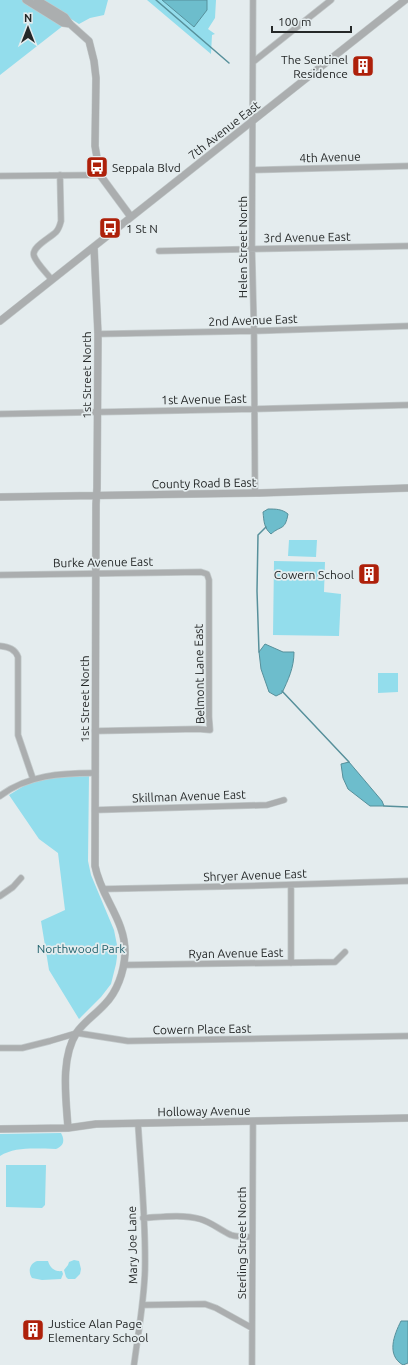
<svg xmlns="http://www.w3.org/2000/svg" width="408" height="1365" viewBox="0 0 408 1365" font-family="Ubuntu,sans-serif">
<style>
.green{fill:#93ddec}
.water{fill:#6dbdcc;stroke:#57909b}
.lines{fill:none;stroke-linecap:round;stroke-linejoin:round}
.stream{stroke:#57909b;stroke-width:1.5}
.minor-casing{stroke:#c2c9ca;stroke-width:7}
.tertiary-casing{stroke:#c2c9ca;stroke-width:8}
.minor{stroke:#abaeaf;stroke-width:5.5}
.tertiary{stroke:#abaeaf;stroke-width:7}
.labels{text-anchor:middle;dominant-baseline:central;stroke-width:3.5;stroke-linejoin:round;paint-order:stroke}
.poi-label{font-size:12px;fill:#252828;stroke:#e4ecee;text-anchor:start}
.street-label{font-size:12px;fill:#252828;stroke:#e4ecee}
.park-label{font-size:12px;fill:#1f616c;stroke:#e4ecee}
</style>
<rect width="100%" height="100%" fill="#e4ecee"/>
<path class="green" d="M 0,0 L 23,0 L 64,25 L 0,75 Z
M 41,0 L 108,0 L 104,15 L 90,18 L 79,24 Z
M 147,0 L 216,0 L 215,18 L 208,29 L 215,34 L 212,35 L 211,54 Z
M 289,540 L 317,540 L 316,557 L 288,556 Z
M 274,561 L 325,562 L 324,592 L 341,594 L 339,636 L 273,635 Z
M 378,673 L 398,673 L 398,692 L 378,693 Z
M 63,775 L 89,775 L 88,861 L 91,875 L 114,930 L 117,945 L 117,957 L 116,964 L 111,984 L 101,997 L 79,1019 L 49,970 L 41,921 L 65,910 L 58,853 L 39,839 L 9,795 L 27,784 Z
M 61,1133 C 65,1140 64,1146 56,1149 C 38,1149 16,1146 0,1156 L 0,1134 Z
M 6,1165 L 46,1165 L 45,1205 L 42,1208 L 6,1207 Z
M 74,1260 L 79,1261 L 81,1269 L 80,1274 L 75,1279 L 68,1279 L 66,1277 L 64,1270 L 68,1265 L 69,1262 Z
M 37,1261 L 48,1261 C 50,1268 55,1272 62,1271 L 63,1274 L 61,1279 L 42,1280 L 32,1278 C 28,1272 29,1264 37,1261 Z"/>
<path class="water" d="M 162,0 L 207,0 L 207,10 L 194,27 Z
M 268,509 C 276,509 282,509 288,514 C 285,531 281,525 271,534 C 264,528 264,522 263,512 Z
M 265,644 L 283,652 L 294,652 C 294,668 288,680 282,693 L 276,696 L 269,692 L 261,669 L 259,652 Z
M 349,762 L 382,801 L 384,806 L 370,806 L 348,789 L 343,778 L 341,764 Z
M 401,1321 L 408,1321 L 408,1363 L 403,1365 C 386,1355 394,1335 401,1321 Z"/>
<g class="lines">
<path class="stream" d="M 156,0 L 229,63
M 259,652 L 257,591 L 258,535 L 266,527
M 282,691 L 349,762
M 384,806 L 408,807"/>
<g class="minor-casing">
<path id="minor" d="M 253,0 L 252,249 L 254,331 L 255,493
M 253,62 L 331,0
M 253,170 L 408,166
M 0,176 L 100,175
M 159,251 L 408,246
M 51,279 C 46,272 37,264 34,256 C 31,247 50,238 56,232 C 59,229 60,225 61,221 L 60,175
M 98,334 L 252,331 L 408,326
M 0,414 L 254,409 L 408,405
M 0,575 L 201,572 L 207,574 L 209,580 L 209,717 L 210,730 L 198,729 L 95,731
M 0,646 C 9,647 15,649 18,657 L 18,735 L 33,779
M 0,796 C 27,775 62,773 94,773
M 95,810 L 267,805 L 284,800
M 103,889 L 246,886 L 408,881
M 0,896 L 13,887 L 21,878
M 291,963 L 291,885
M 124,965 L 335,962 L 345,952
M 0,1048 L 22,1048 L 50,1041 L 77,1033 L 128,1041 L 408,1036
M 143,1218 C 161,1217 182,1214 200,1219 C 211,1222 220,1230 231,1235 C 237,1237 245,1237 252,1237
M 143,1305 L 205,1304 L 216,1308 L 252,1328
M 134,1365 C 138,1334 144,1302 145,1270 C 146,1222 141,1172 138,1123
M 252,1365 L 253,1121"/>
</g>
<g class="tertiary-casing">
<path id="tertiary" d="M 26,0 L 63,23 L 70,24
M 37,0 L 65,17 L 70,24 L 89,41 L 94,61 L 96,78 L 95,146 L 100,175 L 131,217
M 0,321 L 405,0
M 0,497 L 259,493 L 408,488
M 68,1128 C 66,1098 60,1058 77,1032 C 85,1021 96,1014 105,1004 C 117,992 124,972 125,954 C 126,920 101,898 95,866 L 96,504 L 97,488 L 98,334 L 94,247
M 0,1129 L 68,1128 L 96,1124 L 408,1118"/>
</g>
<use href="#minor" class="minor"/>
<use href="#tertiary" class="tertiary"/>
</g>
<defs>
<g id="building-square" transform="scale(1.15)"><rect x="-9" y="-9" width="18" height="18" rx="4" fill="#ae200a" stroke="#e4ecee"/><path d="M-4-6H4V6H1V3H-1V6H-4ZM-2.5-4.3h1.7v1.8h-1.7ZM.8-4.3h1.7v1.8H.8ZM-2.5-1h1.7V.8h-1.7ZM.8-1h1.7V.8H.8Z" fill="#fff"/></g>
<g id="bus-square" transform="scale(1.15)"><rect x="-9" y="-9" width="18" height="18" rx="4" fill="#ae200a" stroke="#e4ecee"/><path d="M-5-6H5V4H4V6H2V4H-2V6H-4V4H-5ZM-3.5-4V0h7V-4ZM-3.5 1.2v1.5H-2V1.2ZM2 1.2v1.5H3.5V1.2Z" fill="#fff"/></g>
</defs>
<g fill-rule="evenodd">
<use href="#building-square" x="363" y="66"/>
<use href="#bus-square" x="97" y="167"/>
<use href="#bus-square" x="110" y="228"/>
<use href="#building-square" x="369" y="574"/>
<use href="#building-square" x="33" y="1330"/>
</g>
<g class="labels">
<g class="poi-label">
<text x="348" y="59" text-anchor="end">The Sentinel<tspan x="348" dy="14">Residence</tspan></text>
<text x="112" y="167">Seppala Blvd</text>
<text x="126" y="228">1 St N</text>
<text x="354" y="574" text-anchor="end">Cowern School</text>
<text x="48" y="1323">Justice Alan Page<tspan x="48" dy="14">Elementary School</tspan></text>
</g>
<g class="street-label">
<text transform="translate(224 130) rotate(-38)">7th Avenue East</text>
<text transform="translate(330 157) rotate(-2)">4th Avenue</text>
<text transform="translate(307 237) rotate(-1)">3rd Avenue East</text>
<text transform="translate(242 247) rotate(-90)">Helen Street North</text>
<text transform="translate(253 320) rotate(-2)">2nd Avenue East</text>
<text transform="translate(86 375) rotate(-90)">1st Street North</text>
<text transform="translate(204 399) rotate(-1)">1st Avenue East</text>
<text transform="translate(204 483) rotate(-1)">County Road B East</text>
<text transform="translate(103 562) rotate(-1)">Burke Avenue East</text>
<text transform="translate(199 674) rotate(-91)">Belmont Lane East</text>
<text transform="translate(84 699) rotate(-90)">1st Street North</text>
<text transform="translate(189 796) rotate(-2)">Skillman Avenue East</text>
<text transform="translate(255 875) rotate(-2)">Shryer Avenue East</text>
<text transform="translate(236 953) rotate(-1)">Ryan Avenue East</text>
<text transform="translate(202 1029) rotate(-1)">Cowern Place East</text>
<text transform="translate(204 1111) rotate(-1)">Holloway Avenue</text>
<text transform="translate(241 1243) rotate(-90)">Sterling Street North</text>
<text transform="translate(132 1245) rotate(-91)">Mary Joe Lane</text>
</g>
<g class="park-label">
<text x="81" y="948">Northwood Park</text>
</g>
</g>
<g transform="translate(28 28)" stroke="#e4ecee" stroke-width="3" paint-order="stroke">
<path d="M0-3L7 15L0 10L-7 15Z" fill="#252828"/>
<text y="-6" font-size="11" font-weight="bold" text-anchor="middle" fill="#252828">N</text>
</g>
<path d="M272 26v6h79v-6" fill="none" stroke="#252828" stroke-width="2"/>
<text x="278" y="26" font-size="12" fill="#252828" stroke="#e4ecee" stroke-width="3" paint-order="stroke">100 m</text>
</svg>
